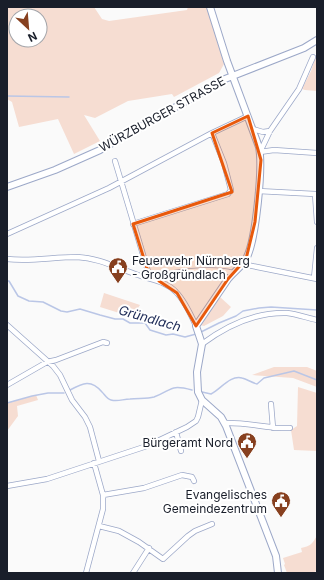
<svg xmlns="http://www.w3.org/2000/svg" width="324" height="580" viewBox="0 0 324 580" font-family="Inter,sans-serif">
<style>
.green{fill:#f6ddd2;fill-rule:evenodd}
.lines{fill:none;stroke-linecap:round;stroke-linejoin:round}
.stream{stroke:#bac6e6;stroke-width:1.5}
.street-casing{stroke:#9ca8c8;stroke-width:6}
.secondary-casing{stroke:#9ca8c8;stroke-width:8}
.street{stroke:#fff;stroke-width:4.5}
.secondary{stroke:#fff;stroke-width:6}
.marked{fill:#e8590c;fill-opacity:0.2;stroke:#e8590c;stroke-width:3;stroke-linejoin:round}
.labels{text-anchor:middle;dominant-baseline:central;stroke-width:4;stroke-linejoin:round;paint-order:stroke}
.street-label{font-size:12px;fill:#191e2a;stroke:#fff}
.poi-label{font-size:12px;fill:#191e2a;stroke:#fff;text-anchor:end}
.water-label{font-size:13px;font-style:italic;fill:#222f5a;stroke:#fff}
</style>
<rect width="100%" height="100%" fill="#fafafa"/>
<path class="green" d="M 7,7 L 94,7 L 102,19 L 109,21 L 187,10 L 188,7 L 207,7 L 224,64 L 219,73 L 174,97 L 172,94 L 128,101 L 95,118 L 84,115 L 100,141 L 74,154 L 58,119 L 19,127 L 12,102 L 7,99 ZM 16,16 L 40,16 L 40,40 L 16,40 Z
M 317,52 L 317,91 L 305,90 L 302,89 L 311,71 Z
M 104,293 L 140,305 L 132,317 L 100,307 Z
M 220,297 L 231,307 L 223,316 L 204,326 L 200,325 Z
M 274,367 L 307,367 L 317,371 L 317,387 L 293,378 L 252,375 Z
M 298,387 L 317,393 L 317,451 L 294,450 L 291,430 L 297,426 Z
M 36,395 L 38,400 L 17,406 L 18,416 L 7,431 L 7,403 Z
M 317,535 L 317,571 L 312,573 L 287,573 L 284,565 L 285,564 L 283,558 L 302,552 L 301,548 C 310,546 313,544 317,535 Z"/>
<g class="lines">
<path class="stream" d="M 7,96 L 69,97
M 7,281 L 9,281 L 18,296 L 29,301 L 43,302 L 61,311 L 67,312 L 80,309 L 100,315 L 115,319 L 123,319 L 130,323 L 145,323 L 150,330 L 166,335 L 173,334 L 185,337 L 196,334
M 199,333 L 219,323 L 236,316 L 243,311 L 259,308 L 271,307 L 317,310
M 70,390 C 83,383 91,379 102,392 C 105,395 107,399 111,400 C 118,402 123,399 130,399 C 138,398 147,399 154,397 C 173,390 169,384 192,390
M 202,392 L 211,394 C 221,389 230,375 242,378 C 247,379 252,383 257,384 L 264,378 L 294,371 L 317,380
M 7,403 L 32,396 L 48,393 L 64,393"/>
<g class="street-casing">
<path id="street" d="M 253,129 L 263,132 L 270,131
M 260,152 L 270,131 L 299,89 L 313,57
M 260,152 L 274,150 L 317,153
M 115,161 L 150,278 C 170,272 213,267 233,273
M 258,191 L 315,194 L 317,222
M 133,224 L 228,194 L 231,190 L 224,163 L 212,133
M 7,234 L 109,188 L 212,133 L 248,116
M 7,259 C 30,262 53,257 77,257 C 99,258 117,268 138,275 C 151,280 166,281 176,292 C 185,301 191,315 196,326
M 242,264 L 317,279
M 314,278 L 317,248
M 7,325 L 53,366 L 60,375 L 72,400 L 85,417 L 90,427 L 99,461
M 202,344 C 226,326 256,312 287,313 C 297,314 307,318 317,320
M 7,385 L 47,362 L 56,360 L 103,342 L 107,343
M 271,404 L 273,428
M 225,423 C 247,422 268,429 290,428
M 176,432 L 181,451
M 7,486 L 47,479 L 147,446 L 187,427 L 196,421 L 198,417 L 202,400
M 103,495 L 144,488 L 182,475 L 192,477 L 194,481
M 99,526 L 119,531 L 139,542 L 163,559 L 188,536 L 195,531 L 212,524
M 86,573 L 103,509 L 103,495 L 94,463
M 133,573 L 149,548"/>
</g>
<g class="secondary-casing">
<path id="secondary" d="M 210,7 L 227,61 L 259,147 C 263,167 256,241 246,259 C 242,266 234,272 228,279 L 196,326 L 202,344 L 197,372 L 198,392 L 202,400 L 221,417 L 226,426 L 276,556 L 278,573
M 7,187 L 55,170 L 100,150 L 225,79 L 304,48 L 317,40"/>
</g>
<use href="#street" class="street"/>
<use href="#secondary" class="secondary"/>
</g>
<path class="marked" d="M 248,116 L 261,160 L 255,222 L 246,259 L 228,279 L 196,326 L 177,293 L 159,281 L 157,276 L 150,278 L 133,224 L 232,192 L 212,133 Z"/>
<defs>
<g id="civic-pin" transform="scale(1)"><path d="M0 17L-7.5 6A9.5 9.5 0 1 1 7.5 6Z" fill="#87401f" stroke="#fff"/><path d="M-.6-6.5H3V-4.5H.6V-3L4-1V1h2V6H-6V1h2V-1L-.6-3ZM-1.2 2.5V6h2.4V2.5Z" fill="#fff"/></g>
</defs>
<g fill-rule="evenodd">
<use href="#civic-pin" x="118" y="267"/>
<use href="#civic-pin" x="247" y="442"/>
<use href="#civic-pin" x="281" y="501"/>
</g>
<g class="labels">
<g class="street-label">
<text transform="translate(162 114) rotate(-29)">WÜRZBURGER STRASSE</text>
</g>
<g class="poi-label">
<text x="132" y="260" text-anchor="start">Feuerwehr Nürnberg<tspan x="132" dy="14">- Großgründlach</tspan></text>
<text x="233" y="442">Bürgeramt Nord</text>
<text x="267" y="494">Evangelisches<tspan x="267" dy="14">Gemeindezentrum</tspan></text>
</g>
<g class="water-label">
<text transform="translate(150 318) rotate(16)">Gründlach</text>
</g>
</g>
<rect width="324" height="580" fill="none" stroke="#191e2a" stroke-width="16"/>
<g transform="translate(28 28) rotate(154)"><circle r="19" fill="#ffffff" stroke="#a3a5aa"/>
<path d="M0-3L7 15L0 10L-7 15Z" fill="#87401f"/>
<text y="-6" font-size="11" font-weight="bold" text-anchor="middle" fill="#191e2a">N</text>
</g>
</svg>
